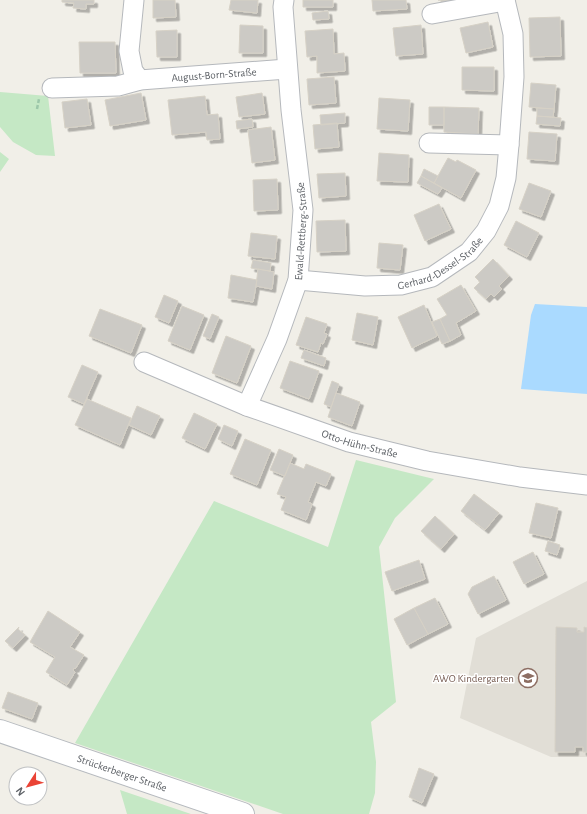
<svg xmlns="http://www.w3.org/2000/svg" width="587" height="814" viewBox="0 0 587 814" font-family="'Alegreya Sans',sans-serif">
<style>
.education{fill:#e1ded6}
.green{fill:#c5e8c5}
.water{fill:#aadaff}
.building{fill:#cccac5;stroke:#d6d1c6;filter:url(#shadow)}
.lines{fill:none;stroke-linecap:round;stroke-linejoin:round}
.minor-casing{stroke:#b5b8bc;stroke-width:21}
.secondary-casing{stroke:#b6babf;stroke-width:24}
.path{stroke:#9cc7a9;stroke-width:2.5;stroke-dasharray:4 2;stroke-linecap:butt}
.minor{stroke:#fff;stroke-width:19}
.secondary{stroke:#fff;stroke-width:22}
.labels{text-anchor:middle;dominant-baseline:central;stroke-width:3;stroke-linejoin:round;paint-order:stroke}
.street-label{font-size:11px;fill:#5f6368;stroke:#fff}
.education-label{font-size:11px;fill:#785e54;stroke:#fff;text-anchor:end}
</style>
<defs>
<filter id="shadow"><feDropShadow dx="3.5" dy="3.5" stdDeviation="0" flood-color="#0004"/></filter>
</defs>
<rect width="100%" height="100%" fill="#f1efe8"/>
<path class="education" d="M 587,581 L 587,757 L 551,757 L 460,718 L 476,638 Z"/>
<path class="green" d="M 0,92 L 48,96 L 55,156 L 36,155 L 13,142 L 0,127 Z
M 0,152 L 9,159 L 0,172 Z
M 356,460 L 434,479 L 395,518 L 379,547 L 396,702 L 371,722 L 376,762 L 375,793 L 369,814 L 283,814 L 75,743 L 214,501 L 328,547 Z
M 120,790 L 191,814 L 127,814 Z"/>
<path class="water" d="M 535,304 L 587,307 L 587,394 L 521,389 L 531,315 Z"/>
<path class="building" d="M 62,0 L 94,0 L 94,4 L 86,4 L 86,9 L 73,8 L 74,3 L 62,2 Z
M 153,0 L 175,0 L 176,17 L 153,18 Z
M 231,0 L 258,0 L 257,13 L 229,10 Z
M 303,0 L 333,0 L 333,7 L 303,7 Z
M 372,0 L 406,0 L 407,9 L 373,11 Z
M 438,0 L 460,0 L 460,1 L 441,2 L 441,0 Z
M 328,11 L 329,19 L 313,20 L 312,13 Z
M 560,17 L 561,56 L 530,57 L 529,18 Z
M 488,22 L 493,47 L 466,53 L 460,28 Z
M 240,25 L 263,26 L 263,53 L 239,53 Z
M 421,25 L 423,54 L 396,56 L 393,28 Z
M 333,29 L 334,54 L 344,53 L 345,71 L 317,73 L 317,56 L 307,57 L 305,31 Z
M 177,30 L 177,57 L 157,57 L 156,31 Z
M 79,42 L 115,42 L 116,73 L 80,73 Z
M 462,67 L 494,67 L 494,91 L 462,90 Z
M 334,77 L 336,103 L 309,105 L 307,79 Z
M 531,83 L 556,85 L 554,109 L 529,107 Z
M 141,93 L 146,120 L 110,126 L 105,100 Z
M 262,93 L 265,114 L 239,117 L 236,97 Z
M 205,96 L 207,115 L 218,114 L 220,139 L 207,140 L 206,132 L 172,135 L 168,100 Z
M 379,98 L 410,100 L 408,131 L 377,129 Z
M 87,99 L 91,125 L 65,128 L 62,102 Z
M 429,107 L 444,107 L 444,125 L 429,125 Z
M 444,107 L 479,108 L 478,134 L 444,132 Z
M 537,108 L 554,109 L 553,117 L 537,116 Z
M 345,113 L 345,123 L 321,125 L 320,115 Z
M 537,116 L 561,118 L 560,126 L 536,124 Z
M 252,119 L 253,127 L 237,129 L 236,121 Z
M 337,123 L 339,147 L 315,149 L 313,125 Z
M 271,127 L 275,160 L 252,163 L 248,130 Z
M 529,132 L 557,134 L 555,161 L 527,159 Z
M 379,153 L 409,155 L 408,182 L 377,181 Z
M 448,158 L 456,162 L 457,160 L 476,170 L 461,198 L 434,183 Z
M 424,169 L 438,176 L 434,183 L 421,176 Z
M 345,173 L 346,196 L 319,198 L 317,174 Z
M 421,176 L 442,188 L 438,194 L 417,183 Z
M 277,179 L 278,210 L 254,211 L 253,180 Z
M 529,183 L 551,191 L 541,217 L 519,209 Z
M 439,204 L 451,229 L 425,241 L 414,215 Z
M 345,220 L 346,251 L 317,252 L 316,221 Z
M 516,221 L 539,233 L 527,257 L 504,245 Z
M 251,233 L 277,236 L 275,259 L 248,256 Z
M 379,243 L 403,245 L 400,270 L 377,268 Z
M 493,259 L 509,276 L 499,286 L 502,289 L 494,297 L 491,294 L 486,299 L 474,288 L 480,282 L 475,277 Z
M 253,260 L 271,263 L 270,271 L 251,268 Z
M 258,269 L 274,272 L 272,289 L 256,286 Z
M 231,275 L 257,280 L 253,302 L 228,298 Z
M 461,285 L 476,311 L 456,323 L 461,335 L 450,341 L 440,319 L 447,315 L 437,299 Z
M 164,295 L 178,301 L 169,323 L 155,317 Z
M 424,305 L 437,336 L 412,348 L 398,317 Z
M 182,306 L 204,315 L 190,350 L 168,341 Z
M 100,309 L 142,325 L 131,353 L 89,336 Z
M 357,313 L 378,317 L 373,345 L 352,340 Z
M 212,314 L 219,317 L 210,339 L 203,336 Z
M 306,317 L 327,324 L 324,333 L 327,334 L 323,344 L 321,343 L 318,352 L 296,345 Z
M 440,319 L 450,341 L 442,344 L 432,322 Z
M 226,336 L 251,346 L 237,383 L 212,373 Z
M 304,350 L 326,358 L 324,366 L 301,358 Z
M 290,361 L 319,371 L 309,399 L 280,388 Z
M 82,365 L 98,372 L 84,404 L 68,397 Z
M 332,381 L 339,384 L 331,407 L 324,404 Z
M 336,393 L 360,402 L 352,426 L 328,417 Z
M 87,399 L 131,418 L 120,445 L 75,425 Z
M 137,406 L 160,416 L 151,435 L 129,425 Z
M 194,413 L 217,424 L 205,449 L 182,438 Z
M 224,425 L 238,431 L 232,446 L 218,439 Z
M 245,439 L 271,450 L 257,485 L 230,474 Z
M 279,449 L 293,455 L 285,476 L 270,470 Z
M 290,463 L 304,469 L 306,464 L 331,474 L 326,486 L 316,482 L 308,502 L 312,504 L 306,520 L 281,510 L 286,497 L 277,494 Z
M 474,494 L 499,513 L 485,530 L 461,511 Z
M 536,503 L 558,508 L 551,538 L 529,533 Z
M 435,516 L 454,534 L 441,549 L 421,531 Z
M 548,541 L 560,545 L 557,555 L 545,551 Z
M 533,552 L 544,574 L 524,584 L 513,562 Z
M 419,560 L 425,579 L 392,591 L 385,572 Z
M 494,576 L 506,600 L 478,614 L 468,594 L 472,587 Z
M 435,598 L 448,624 L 428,634 L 414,608 Z
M 414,608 L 428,634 L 407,645 L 394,619 Z
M 48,611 L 80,632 L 70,647 L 84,655 L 75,669 L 74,668 L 73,670 L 75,672 L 67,685 L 46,672 L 55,657 L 30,642 Z
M 19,627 L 18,629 L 25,635 L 13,648 L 5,641 Z
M 556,627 L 577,628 L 577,632 L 584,632 L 584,627 L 587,628 L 587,752 L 583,752 L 583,747 L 575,747 L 575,752 L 555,752 Z
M 8,692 L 38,703 L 32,719 L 2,708 Z
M 419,768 L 434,774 L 422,803 L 409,797 Z"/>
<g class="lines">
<g class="minor-casing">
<g id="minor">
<path d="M 134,0 L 129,51 L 133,71 L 140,80"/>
<path d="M 432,14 L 505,1"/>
<path id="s1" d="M 52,88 L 118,86 L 140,80 L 153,79 L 287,69"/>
<path d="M 429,143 L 509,145"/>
<path id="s2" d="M 298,280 L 365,286 L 401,285 L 432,277 L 469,252 L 486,231 L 499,206 L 506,178 L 509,145 L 514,77 L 513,34 L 505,0"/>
<path id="s3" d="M 144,362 L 247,406 L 349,442 L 427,461 L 520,477 L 587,485"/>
<path id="s4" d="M 247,406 L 277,339 L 298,280 L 303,210 L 291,110 L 283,7 L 284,0"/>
</g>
</g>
<g class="secondary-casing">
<g id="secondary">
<path id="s5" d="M 0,731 L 243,814"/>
</g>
</g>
<path class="path" d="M 37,109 L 39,99"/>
<use href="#minor" class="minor"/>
<use href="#secondary" class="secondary"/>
</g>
<defs>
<g id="school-ring" transform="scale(1)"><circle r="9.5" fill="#fff" stroke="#8d6e63" stroke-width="1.5"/><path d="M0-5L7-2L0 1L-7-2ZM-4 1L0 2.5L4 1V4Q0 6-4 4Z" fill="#8d6e63"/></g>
</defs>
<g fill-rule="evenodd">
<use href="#school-ring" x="528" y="678"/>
</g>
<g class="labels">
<g class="street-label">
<text stroke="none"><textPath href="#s1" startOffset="163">August-Born-Straße</textPath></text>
<text stroke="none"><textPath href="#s4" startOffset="185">Ewald-Rettberg-Straße</textPath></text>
<text stroke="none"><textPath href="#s2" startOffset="149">Gerhard-Dessel-Straße</textPath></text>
<text stroke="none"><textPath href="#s3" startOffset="231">Otto-Hühn-Straße</textPath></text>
<text stroke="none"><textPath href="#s5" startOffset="129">Strückerberger Straße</textPath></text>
</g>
<g class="education-label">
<text x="514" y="678">AWO Kindergarten</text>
</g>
</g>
<g transform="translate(28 786) rotate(234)"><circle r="19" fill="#ffffff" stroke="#bfc1c3"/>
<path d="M0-3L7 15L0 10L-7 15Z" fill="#ea4335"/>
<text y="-6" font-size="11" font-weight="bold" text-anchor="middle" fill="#5f6368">N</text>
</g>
</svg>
